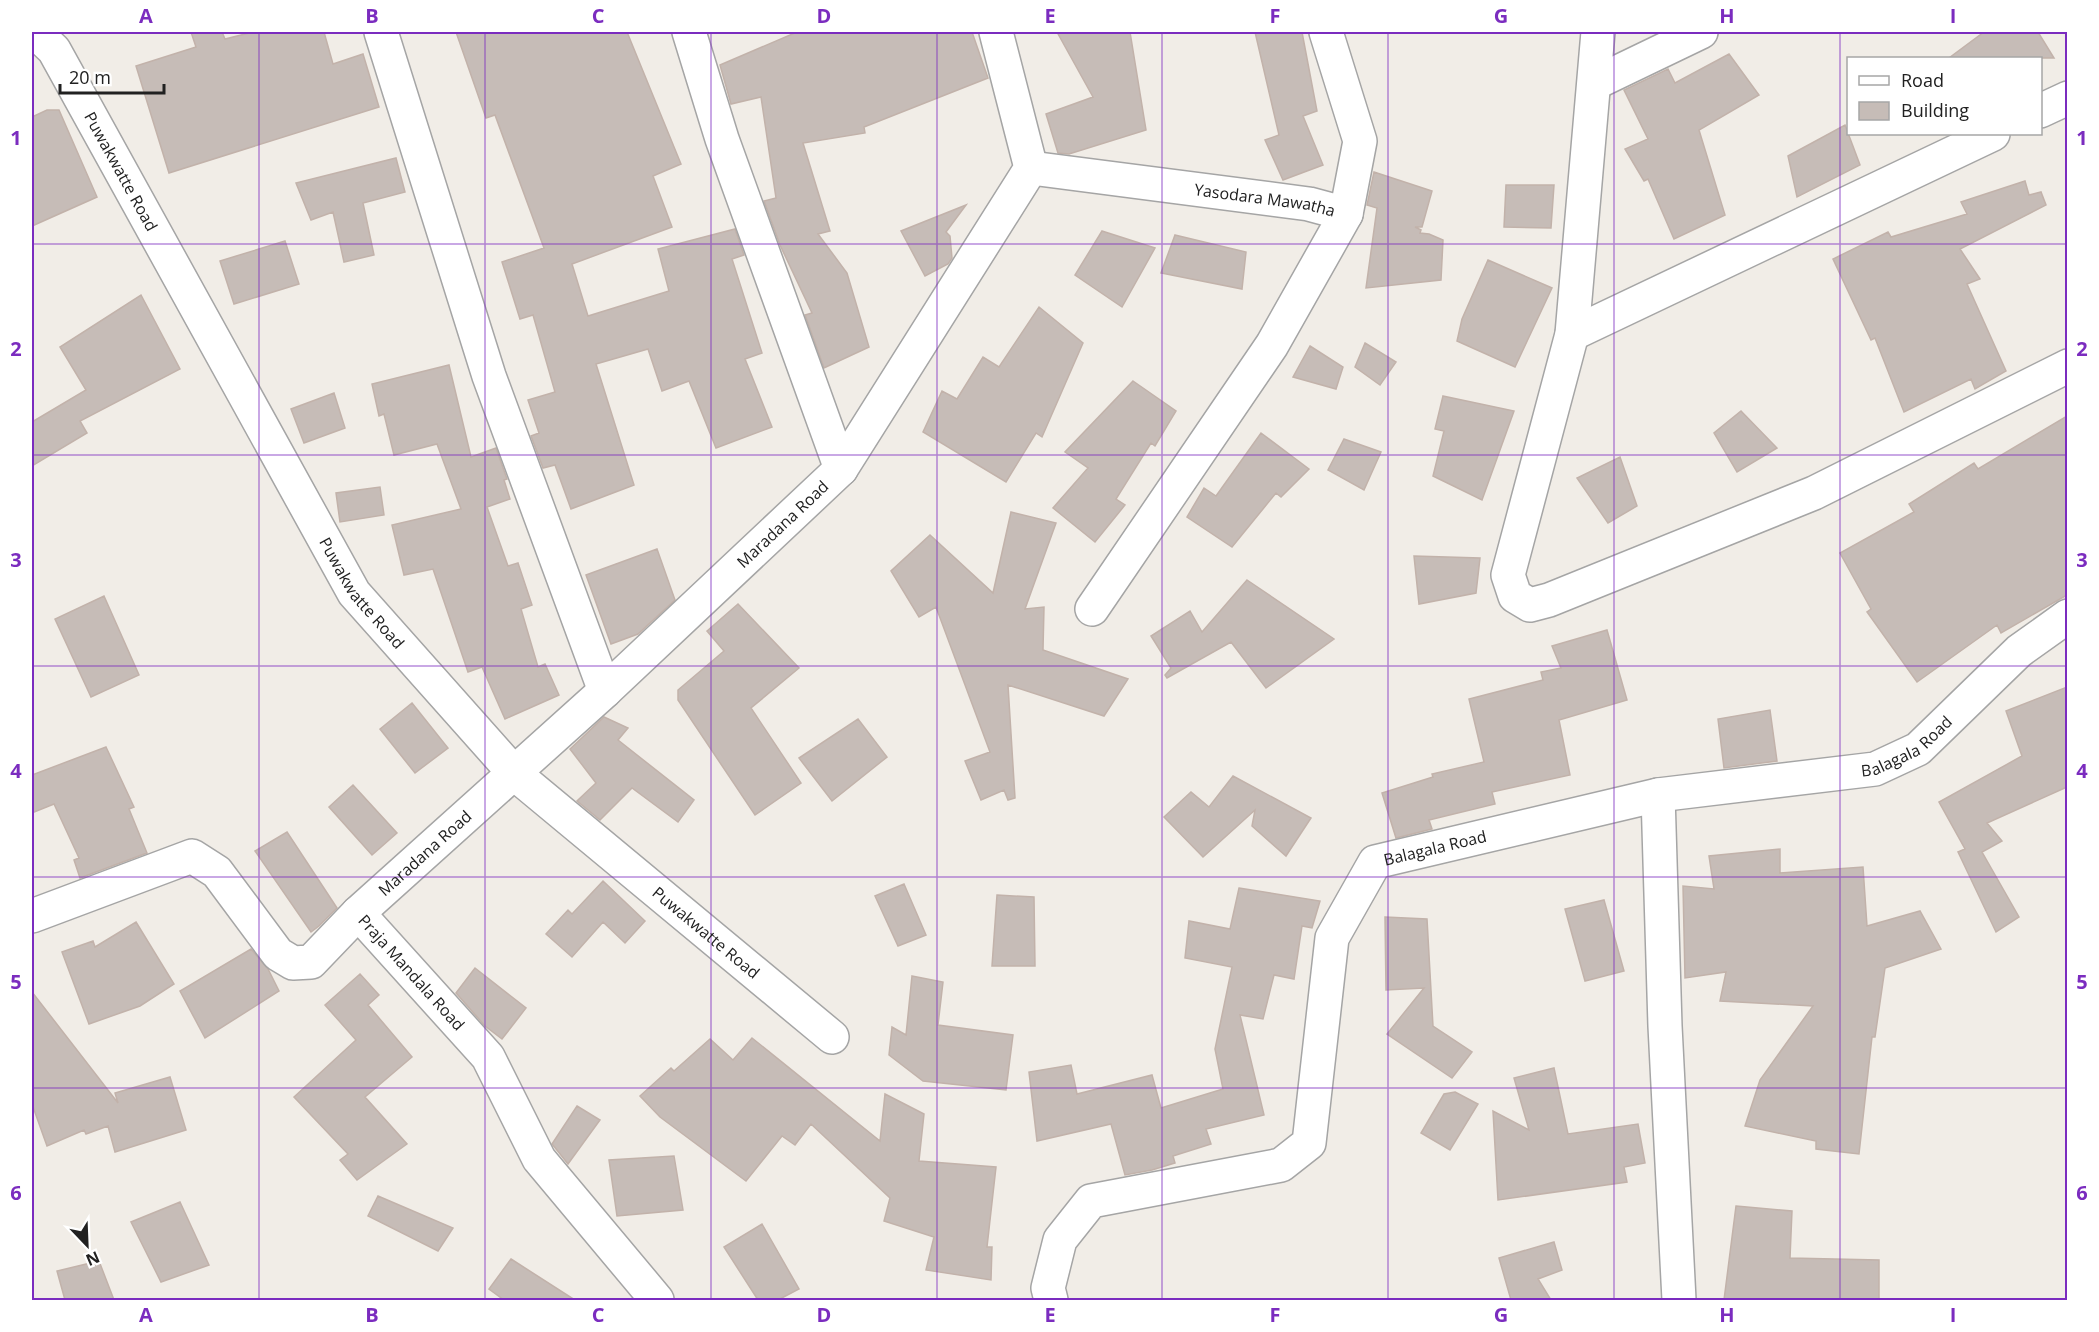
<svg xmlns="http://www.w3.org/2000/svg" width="2099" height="1332" viewBox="0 0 2099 1332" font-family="'Open Sans',sans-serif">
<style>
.building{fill:#c6bcb7;stroke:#c2b2aa;stroke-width:1.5}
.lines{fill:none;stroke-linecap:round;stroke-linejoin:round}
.minor-casing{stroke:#a5a5a5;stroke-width:36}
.minor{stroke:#fff;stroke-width:33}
.grid{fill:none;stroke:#7b2cbf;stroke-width:1.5;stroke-opacity:0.55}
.labels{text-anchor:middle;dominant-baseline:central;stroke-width:4.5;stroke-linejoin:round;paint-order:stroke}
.street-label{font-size:16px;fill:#212121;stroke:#fff}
.neatline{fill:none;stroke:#7b2cbf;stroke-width:2}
.grid-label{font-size:20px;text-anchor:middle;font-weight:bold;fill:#7b2cbf}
</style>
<rect width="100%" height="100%" fill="#f1ede7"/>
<path class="building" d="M 191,32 L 222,32 L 225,39 L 253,32 L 324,32 L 333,64 L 363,54 L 379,107 L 169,173 L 136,66 L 196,47 Z
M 456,32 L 627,32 L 681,164 L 653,176 L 672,227 L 572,264 L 588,316 L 669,291 L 658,249 L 735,229 L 744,255 L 732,259 L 762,353 L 745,359 L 772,427 L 716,448 L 689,381 L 662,391 L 648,349 L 596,364 L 634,485 L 571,509 L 555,465 L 543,468 L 531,436 L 539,433 L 528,400 L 555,392 L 533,315 L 520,319 L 502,262 L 544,248 L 495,115 L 486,118 Z
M 797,32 L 972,32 L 988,78 L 864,127 L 865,133 L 803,143 L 830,231 L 818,234 L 847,273 L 869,347 L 824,368 L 805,315 L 812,313 L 780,245 L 764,201 L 776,198 L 761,97 L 731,104 L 720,65 Z
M 1057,32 L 1130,32 L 1146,130 L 1069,154 L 1058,153 L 1046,114 L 1093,97 Z
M 1255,32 L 1302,32 L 1317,111 L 1303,116 L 1323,165 L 1283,180 L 1265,140 L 1279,135 Z
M 1984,32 L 2038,32 L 2054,58 L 1949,58 Z
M 1729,54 L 1759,95 L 1699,130 L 1725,215 L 1674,239 L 1648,179 L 1644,181 L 1625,149 L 1648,139 L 1624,90 L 1668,69 L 1675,83 Z
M 47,110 L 59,110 L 97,197 L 32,226 L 32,117 Z
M 1845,125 L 1860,165 L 1797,197 L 1788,156 Z
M 396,158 L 405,192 L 363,203 L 374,255 L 344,262 L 333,212 L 311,220 L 296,183 Z
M 1374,172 L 1432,191 L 1422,227 L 1415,227 L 1421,230 L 1420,233 L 1429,234 L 1443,240 L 1441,280 L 1366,288 L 1377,208 L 1367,205 Z
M 2025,181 L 2029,195 L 2041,192 L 2046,205 L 1960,249 L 1980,279 L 1967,284 L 2006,371 L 1975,389 L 1971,379 L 1904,412 L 1875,338 L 1871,340 L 1833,259 L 1888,232 L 1891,237 L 1967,214 L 1961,202 Z
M 1506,185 L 1554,185 L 1551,228 L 1504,227 Z
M 966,205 L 946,232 L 950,236 L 952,258 L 948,264 L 925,276 L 901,231 Z
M 1102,231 L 1155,248 L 1122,307 L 1075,275 Z
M 1175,235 L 1246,252 L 1242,289 L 1161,273 Z
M 285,241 L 299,284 L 234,304 L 220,261 Z
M 1488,260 L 1552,288 L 1515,367 L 1457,341 L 1462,319 Z
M 141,295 L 180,369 L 80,421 L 87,433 L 32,466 L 32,422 L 86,390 L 60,347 Z
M 1039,307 L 1083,343 L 1042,437 L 1036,433 L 1006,482 L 923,432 L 942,391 L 957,399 L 983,357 L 999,367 Z
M 1365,343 L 1396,362 L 1380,385 L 1355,367 Z
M 1310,346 L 1343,367 L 1336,389 L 1293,377 Z
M 449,365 L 471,457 L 496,448 L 507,479 L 504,480 L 510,499 L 487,507 L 508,566 L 518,563 L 532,605 L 521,609 L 538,667 L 545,664 L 559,695 L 505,719 L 482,667 L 468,672 L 433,569 L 404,575 L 392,525 L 461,509 L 437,444 L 394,455 L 384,414 L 379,416 L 372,384 Z
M 1133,381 L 1176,411 L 1155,446 L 1151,443 L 1116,499 L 1125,505 L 1095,542 L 1053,508 L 1088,468 L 1065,452 Z
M 334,393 L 345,428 L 304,443 L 291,409 Z
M 1443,396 L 1514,411 L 1482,500 L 1433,476 L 1444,431 L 1435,429 Z
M 1741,411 L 1777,448 L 1737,472 L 1714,433 Z
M 2067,416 L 2067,595 L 2001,633 L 1997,625 L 1917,682 L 1867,612 L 1871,609 L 1840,553 L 1914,512 L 1909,504 L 1974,463 L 1978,469 Z
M 1261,433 L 1309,469 L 1281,497 L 1276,493 L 1232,547 L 1187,517 L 1204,488 L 1216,496 Z
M 1344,439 L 1381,452 L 1364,490 L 1328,470 Z
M 1620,457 L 1637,506 L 1608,523 L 1577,478 Z
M 380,487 L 384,515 L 340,522 L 336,493 Z
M 1011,512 L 1056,523 L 1025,609 L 1044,607 L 1043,650 L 1128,679 L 1104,716 L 1008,685 L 1015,798 L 1008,800 L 1004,790 L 981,800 L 965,761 L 990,752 L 936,607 L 919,617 L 891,571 L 930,535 L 993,593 Z
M 657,549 L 675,600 L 638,634 L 611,644 L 586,575 Z
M 1414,556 L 1480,558 L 1476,593 L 1419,604 Z
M 1247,580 L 1334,639 L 1266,688 L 1231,642 L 1167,678 L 1165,675 L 1171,668 L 1151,636 L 1190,611 L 1202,632 Z
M 104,596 L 139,675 L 91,697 L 55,619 Z
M 738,604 L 799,668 L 751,708 L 801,783 L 755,815 L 678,700 L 678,690 L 724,651 L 707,631 Z
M 1607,630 L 1627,700 L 1559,720 L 1570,775 L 1492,792 L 1495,804 L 1429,820 L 1432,829 L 1396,838 L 1382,793 L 1433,777 L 1432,774 L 1484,762 L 1469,699 L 1543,680 L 1541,672 L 1561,668 L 1552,646 Z
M 2067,687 L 2067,787 L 1987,823 L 2002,841 L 1982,852 L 2019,917 L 1996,932 L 1958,852 L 1965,849 L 1939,802 L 2022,756 L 2006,711 Z
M 412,703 L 448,748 L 415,773 L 380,729 Z
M 1770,710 L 1777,761 L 1724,768 L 1718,719 Z
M 604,717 L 628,728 L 618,740 L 694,800 L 678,822 L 632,788 L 600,820 L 577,801 L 596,783 L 570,749 Z
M 858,719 L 887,757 L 832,801 L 799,758 Z
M 106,747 L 134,807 L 129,809 L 147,853 L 80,878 L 74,860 L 79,858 L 54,804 L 32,813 L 32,775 Z
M 1233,776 L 1311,818 L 1286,856 L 1252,826 L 1255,810 L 1203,857 L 1164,817 L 1191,792 L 1209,807 Z
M 353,785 L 397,833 L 372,855 L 329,807 Z
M 287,832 L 337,908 L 319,926 L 311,932 L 255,851 Z
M 1780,849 L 1780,873 L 1863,867 L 1867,926 L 1920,911 L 1941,949 L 1885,968 L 1875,1037 L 1872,1037 L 1859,1154 L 1816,1149 L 1816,1141 L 1745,1126 L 1760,1080 L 1813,1006 L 1720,1001 L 1726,972 L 1685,978 L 1683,886 L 1714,889 L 1709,856 Z
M 603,881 L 645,921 L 625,943 L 603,922 L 572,957 L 546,934 L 568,910 L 572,914 Z
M 904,884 L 926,935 L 898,946 L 875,896 Z
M 1239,888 L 1320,901 L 1312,928 L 1302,926 L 1294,979 L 1274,975 L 1263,1019 L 1240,1015 L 1264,1115 L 1206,1129 L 1211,1144 L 1173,1156 L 1175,1163 L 1152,1170 L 1125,1175 L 1111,1124 L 1037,1141 L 1029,1072 L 1071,1065 L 1077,1094 L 1152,1075 L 1161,1108 L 1223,1089 L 1215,1049 L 1232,967 L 1185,958 L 1189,921 L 1230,929 Z
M 997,895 L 1034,897 L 1035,966 L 992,966 Z
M 1604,900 L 1624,971 L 1585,981 L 1565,909 Z
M 1385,917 L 1427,919 L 1433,1026 L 1472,1052 L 1452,1078 L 1387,1034 L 1424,988 L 1386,990 Z
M 136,922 L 174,984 L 140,1006 L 89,1024 L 62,952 L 93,941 L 95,947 Z
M 251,949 L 268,969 L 279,991 L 205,1038 L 180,991 Z
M 475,968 L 526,1008 L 502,1039 L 485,1026 L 456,993 Z
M 360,974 L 379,995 L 368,1005 L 412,1057 L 365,1097 L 407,1144 L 357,1180 L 340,1160 L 348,1154 L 294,1097 L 356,1040 L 325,1005 Z
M 912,976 L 943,982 L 938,1025 L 1013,1035 L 1006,1090 L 923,1081 L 889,1055 L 892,1027 L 906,1035 Z
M 32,992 L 118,1103 L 115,1093 L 170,1077 L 186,1130 L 115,1152 L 108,1126 L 86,1134 L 84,1130 L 47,1146 L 32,1104 Z
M 752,1038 L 880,1141 L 885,1094 L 924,1114 L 919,1161 L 996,1167 L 987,1247 L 992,1247 L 991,1280 L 926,1270 L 934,1237 L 884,1221 L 890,1198 L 811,1124 L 795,1145 L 782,1136 L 746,1181 L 660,1117 L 640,1096 L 671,1068 L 674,1071 L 710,1039 L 733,1060 Z
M 1554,1068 L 1568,1134 L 1638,1124 L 1645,1163 L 1624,1167 L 1627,1182 L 1498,1200 L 1493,1111 L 1529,1130 L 1514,1078 Z
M 1455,1092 L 1478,1104 L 1450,1150 L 1421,1133 L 1444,1094 Z
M 577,1106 L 600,1120 L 568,1164 L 552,1144 Z
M 674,1156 L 683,1210 L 617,1216 L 609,1160 Z
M 378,1196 L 453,1228 L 438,1251 L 368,1216 Z
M 180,1202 L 209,1265 L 161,1282 L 131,1222 Z
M 1736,1206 L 1792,1211 L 1790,1258 L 1879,1260 L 1879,1300 L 1724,1300 Z
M 762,1224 L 799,1289 L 778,1300 L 758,1300 L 724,1247 Z
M 1554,1242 L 1562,1270 L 1538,1279 L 1551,1300 L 1511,1300 L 1499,1258 Z
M 511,1259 L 575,1300 L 504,1300 L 489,1289 Z
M 99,1261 L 114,1300 L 65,1300 L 57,1271 Z"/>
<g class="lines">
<g class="minor-casing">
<g id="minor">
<path id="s1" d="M 35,32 L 54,50 L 354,593 L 515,774 L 832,1037"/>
<path d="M 381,32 L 489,376 L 605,691"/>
<path d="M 689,32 L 722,139 L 841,469"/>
<path d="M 1598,32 L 1572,334 L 1508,575 L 1515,596 L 1530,605 L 1549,600 L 1814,493 L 2068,366"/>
<path d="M 1595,83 L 1701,32"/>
<path d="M 2040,111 L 2068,98"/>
<path id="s2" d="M 1031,168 L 1309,204 L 1346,214 L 1360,141 L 1326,32"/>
<path d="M 1572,334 L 1993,134"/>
<path d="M 1092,609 L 1272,345 L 1346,214"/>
<path d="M 1658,795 L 1665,1026 L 1679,1300"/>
<path id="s3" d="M 358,913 L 488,1057 L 539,1159 L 657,1300"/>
<path id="s4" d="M 32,916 L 192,856 L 217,872 L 278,954 L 293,963 L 311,962 L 358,913 L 605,691 L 841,469 L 1031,168 L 996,32"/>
<path id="s5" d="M 1051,1300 L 1048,1288 L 1060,1240 L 1091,1201 L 1281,1165 L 1309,1143 L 1332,938 L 1375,862 L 1658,795 L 1875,769 L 1918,749 L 2019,651 L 2068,616"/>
</g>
</g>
<use href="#minor" class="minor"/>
</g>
<path class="grid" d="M 259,32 L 259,1300M 485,32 L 485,1300M 711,32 L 711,1300M 937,32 L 937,1300M 1162,32 L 1162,1300M 1388,32 L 1388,1300M 1614,32 L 1614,1300M 1840,32 L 1840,1300M 32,244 L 2068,244M 32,455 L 2068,455M 32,666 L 2068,666M 32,877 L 2068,877M 32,1088 L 2068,1088"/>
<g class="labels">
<g class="street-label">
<text stroke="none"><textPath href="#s1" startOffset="165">Puwakwatte Road</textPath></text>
<text stroke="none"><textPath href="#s2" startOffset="236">Yasodara Mawatha</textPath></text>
<text stroke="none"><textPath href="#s4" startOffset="982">Maradana Road</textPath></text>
<text stroke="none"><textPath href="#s1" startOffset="651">Puwakwatte Road</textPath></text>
<text stroke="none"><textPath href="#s5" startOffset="1182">Balagala Road</textPath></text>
<text stroke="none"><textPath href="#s5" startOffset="696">Balagala Road</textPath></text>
<text stroke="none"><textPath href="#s4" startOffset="496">Maradana Road</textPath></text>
<text stroke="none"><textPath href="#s1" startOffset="1137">Puwakwatte Road</textPath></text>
<text stroke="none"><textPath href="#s3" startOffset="80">Praja Mandala Road</textPath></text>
</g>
</g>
<rect width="2099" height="1332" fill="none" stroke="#ffffff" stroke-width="66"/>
<rect x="1847" y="57" width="195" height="78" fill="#ffffff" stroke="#a6a6a6" stroke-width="1.5"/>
<rect x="1859" y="76" width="30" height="9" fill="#ffffff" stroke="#a6a6a6" stroke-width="1.5"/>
<text x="1901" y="87" font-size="18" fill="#212121">Road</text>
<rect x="1859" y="102" width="30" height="18" fill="#c6bcb7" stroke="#a6a6a6" stroke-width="1.5"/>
<text x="1901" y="117" font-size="18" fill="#212121">Building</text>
<g transform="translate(87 1245) rotate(157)" stroke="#ffffff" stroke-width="4.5" paint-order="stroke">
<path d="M0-4.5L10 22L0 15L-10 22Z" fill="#212121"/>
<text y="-9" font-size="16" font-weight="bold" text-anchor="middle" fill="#212121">N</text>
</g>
<path d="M60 84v9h104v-9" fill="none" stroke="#212121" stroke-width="3"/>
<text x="69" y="84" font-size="18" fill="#212121" stroke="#ffffff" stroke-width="4.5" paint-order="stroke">20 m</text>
<rect x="33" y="33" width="2033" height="1266" class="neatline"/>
<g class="grid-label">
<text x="146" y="23">A</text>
<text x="372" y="23">B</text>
<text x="598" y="23">C</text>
<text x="824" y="23">D</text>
<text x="1050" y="23">E</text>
<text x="1275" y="23">F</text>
<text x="1501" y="23">G</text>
<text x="1727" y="23">H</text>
<text x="1953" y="23">I</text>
<text x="16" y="145">1</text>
<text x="2082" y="145">1</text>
<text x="16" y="356">2</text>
<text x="2082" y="356">2</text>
<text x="16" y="567">3</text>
<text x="2082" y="567">3</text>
<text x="16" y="778">4</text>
<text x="2082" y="778">4</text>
<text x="16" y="989">5</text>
<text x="2082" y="989">5</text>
<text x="16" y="1200">6</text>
<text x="2082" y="1200">6</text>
<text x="146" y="1322">A</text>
<text x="372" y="1322">B</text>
<text x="598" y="1322">C</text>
<text x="824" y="1322">D</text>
<text x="1050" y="1322">E</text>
<text x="1275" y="1322">F</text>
<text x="1501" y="1322">G</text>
<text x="1727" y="1322">H</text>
<text x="1953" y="1322">I</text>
</g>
</svg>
